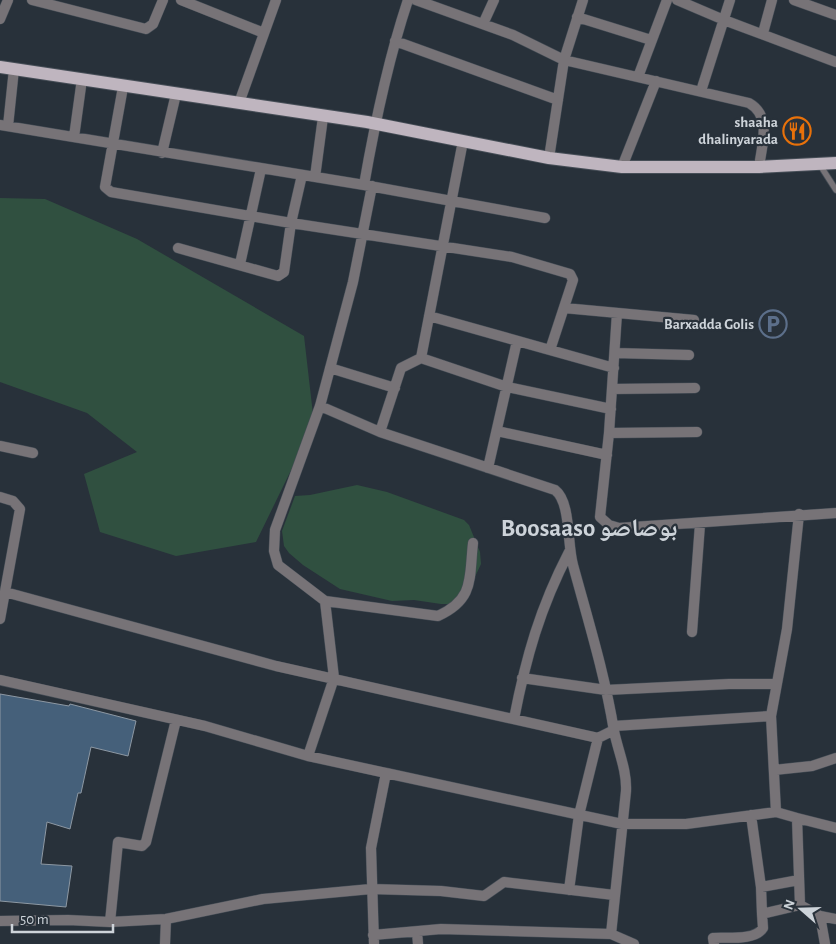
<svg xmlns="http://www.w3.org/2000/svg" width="836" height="944" viewBox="0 0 836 944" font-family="'Alegreya Sans','Noto Naskh Arabic',sans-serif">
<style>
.green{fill:#305040}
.building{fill:#45607a;stroke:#8d98a3}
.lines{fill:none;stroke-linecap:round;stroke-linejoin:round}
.service-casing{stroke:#464e57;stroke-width:7}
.minor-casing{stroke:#464e57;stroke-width:11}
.tertiary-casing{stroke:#464e57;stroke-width:11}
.primary-casing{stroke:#464e57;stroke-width:14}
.service{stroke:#777377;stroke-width:5.5}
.minor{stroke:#777377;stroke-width:10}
.tertiary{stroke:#777377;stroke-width:10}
.primary{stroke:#bfb5bf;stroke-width:12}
.labels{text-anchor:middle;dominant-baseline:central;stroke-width:4.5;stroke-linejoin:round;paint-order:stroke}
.poi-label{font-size:15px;font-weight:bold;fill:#cdd3d9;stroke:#28313a;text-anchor:end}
.town-label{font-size:25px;font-weight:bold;fill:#cdd3d9;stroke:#28313a}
</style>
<rect width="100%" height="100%" fill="#28313a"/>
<path class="green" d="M 0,198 L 45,199 L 137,239 L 304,336 L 314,423 L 256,542 L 176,556 L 100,532 L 84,474 L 137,452 L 87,413 L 0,382 Z
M 357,485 L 387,492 L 464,520 L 469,525 L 480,552 L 481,564 L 465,598 L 456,604 L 441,604 L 414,600 L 392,601 L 340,589 L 303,565 L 289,553 L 284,546 L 282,531 L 295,496 L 310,495 Z"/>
<path class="building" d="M 0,694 L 69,706 L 70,704 L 136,721 L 128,756 L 91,747 L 81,793 L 78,793 L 70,829 L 47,822 L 41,864 L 72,866 L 66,907 L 0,901 Z"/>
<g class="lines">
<g class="service-casing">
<path id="service" d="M 820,165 L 836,190"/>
</g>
<g class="minor-casing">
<path id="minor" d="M 32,0 L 146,29 L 153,24 L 163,0
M 181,0 L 264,33
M 416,0 L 513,35 L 564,60 L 749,103 C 772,116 762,144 759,167
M 677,0 L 724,20 L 836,62
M 794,0 L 836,15
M 577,17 L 651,40
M 483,24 L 494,0
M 763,33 L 772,0
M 395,41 L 558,100
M 638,77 L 667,0
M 123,87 L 105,187 L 111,192 L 291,223 L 512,257 L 570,274 L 573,280 L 550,350
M 701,91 L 730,0
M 239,103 L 276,0
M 0,125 L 364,185 L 545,218
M 8,126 L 14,69
M 74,137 L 82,79
M 162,153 L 176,94
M 549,158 L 564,60 L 583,0
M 622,167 L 656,81
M 315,177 L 323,117
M 364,185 C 375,122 388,60 408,0
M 178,248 L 278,276 L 284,272 L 291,223 L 302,175
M 240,264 L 261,169
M 564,308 L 694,320
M 617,313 L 609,433 L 600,517 L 609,525 L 619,528 L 836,513
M 429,316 L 614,368
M 615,353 L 689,355
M 421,358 L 507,387 L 611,409
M 330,368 L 395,388
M 612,389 L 695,388
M 320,406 L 380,432 L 555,490 C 571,502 567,544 573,565 C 588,620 605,675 614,731 C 618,751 627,770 626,791 L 611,934
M 497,431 L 607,455
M 380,432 L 401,368 L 421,358 L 463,141
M 609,433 L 697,432
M 0,446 L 33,453
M 488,468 L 517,341
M 0,497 L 13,501 L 20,509 L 0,619
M 799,514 L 787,629 L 771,716 L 776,812 L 797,818 L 800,905
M 5,592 L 276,666 L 598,738 L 614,730
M 325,601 L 438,616 C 475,599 469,578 473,543
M 692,632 L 700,524
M 522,678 L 606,690 L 729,684 L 776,684
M 0,680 L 205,726 L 308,756 L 386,773 L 371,848 L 374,944
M 514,719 C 526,657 540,608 569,552
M 614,726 L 771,716
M 308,756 L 334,678 L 325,601 L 278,565 L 274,551 L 275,530 L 320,406 L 353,282 L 372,186
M 774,770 L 812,766 L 836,758
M 386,773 L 622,824 L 686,824 L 776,812
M 751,815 L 761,887 L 762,914
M 797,818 L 836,828
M 761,887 L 799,880
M 569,890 L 579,815 L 598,738
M 820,916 L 825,944
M 0,921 L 68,920 L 110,922 L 166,919 L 263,899 L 371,889 L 441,891 L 484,896 L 504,882 L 614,895
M 110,922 L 118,842 L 142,846 L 146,842 L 176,720
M 417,932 L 418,944
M 373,935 L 441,929 L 611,934 L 634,944
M 165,944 L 166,919
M 714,944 L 713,938 C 726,937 755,941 763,928 L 762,914 L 800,905 L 820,916 L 836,919"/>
</g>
<g class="tertiary-casing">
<path id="tertiary" d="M 0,19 L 8,0"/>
</g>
<g class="primary-casing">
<path id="primary" d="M 0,67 L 367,122 L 549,158 L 622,167 L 759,167 L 836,163"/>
</g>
<use href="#service" class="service"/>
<use href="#minor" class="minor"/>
<use href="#tertiary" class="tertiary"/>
<use href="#primary" class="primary"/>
</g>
<defs>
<g id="restaurant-ring" transform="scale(1.4375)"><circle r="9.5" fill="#28313a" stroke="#e8710a" stroke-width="1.5"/><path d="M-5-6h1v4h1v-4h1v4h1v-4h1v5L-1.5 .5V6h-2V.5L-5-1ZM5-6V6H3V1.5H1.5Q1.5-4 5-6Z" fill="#e8710a"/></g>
<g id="parking-ring" transform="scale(1.4375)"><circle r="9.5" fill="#28313a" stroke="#5c6f8a" stroke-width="1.5"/><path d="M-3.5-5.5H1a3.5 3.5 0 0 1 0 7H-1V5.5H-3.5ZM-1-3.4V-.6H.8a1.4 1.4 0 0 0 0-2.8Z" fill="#5c6f8a"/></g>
</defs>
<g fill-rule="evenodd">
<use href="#restaurant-ring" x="797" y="131"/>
<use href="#parking-ring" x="773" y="324"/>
</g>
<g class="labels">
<g class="poi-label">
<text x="778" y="122">shaaha<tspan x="778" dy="17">dhalinyarada</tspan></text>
<text x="754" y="324">Barxadda Golis</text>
</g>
<g class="town-label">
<text x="589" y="528">Boosaaso بوصاصو</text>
</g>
</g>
<g transform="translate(801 909) rotate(290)" stroke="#28313a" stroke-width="4" paint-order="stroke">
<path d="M0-4L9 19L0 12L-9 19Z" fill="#cdd3d9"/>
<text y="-8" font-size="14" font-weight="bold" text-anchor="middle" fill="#cdd3d9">N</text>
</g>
<path d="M12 924v8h101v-8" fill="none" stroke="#cdd3d9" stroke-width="2.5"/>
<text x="20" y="924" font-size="15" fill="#cdd3d9" stroke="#28313a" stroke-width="4" paint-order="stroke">50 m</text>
</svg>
